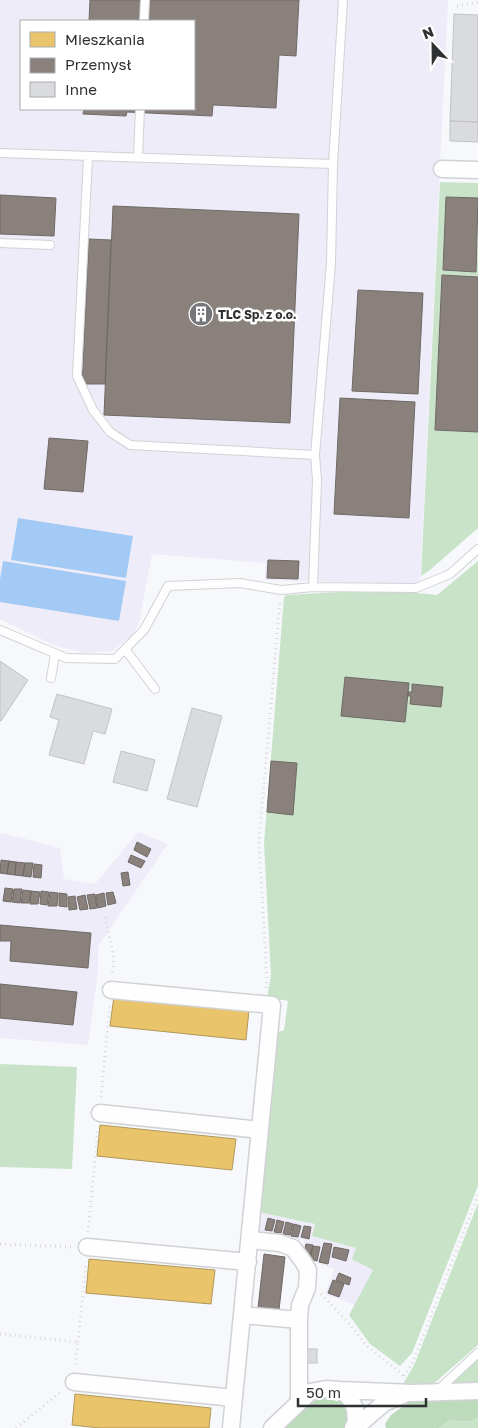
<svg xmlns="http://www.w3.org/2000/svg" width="478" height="1428" viewBox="0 0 478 1428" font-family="'Golos Text',sans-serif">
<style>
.industrial{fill:#eeecf8;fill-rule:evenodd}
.green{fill:#c9e3c9}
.forest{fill:#bcdbbb}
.water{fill:#a3caf4}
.homes{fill:#e9c46a;stroke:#b19859}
.industry{fill:#8a817c;stroke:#6e6966}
.building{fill:#dadbdf;stroke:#c2c3c6}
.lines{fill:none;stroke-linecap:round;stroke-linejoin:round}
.lane-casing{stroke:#d1d2d5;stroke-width:10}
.street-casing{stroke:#d1d2d5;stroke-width:19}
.path{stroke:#d8d8d9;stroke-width:3;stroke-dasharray:1 4;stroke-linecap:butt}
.lane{stroke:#fefeff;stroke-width:8}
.street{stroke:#fefeff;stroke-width:16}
.labels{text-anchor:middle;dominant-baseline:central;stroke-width:5;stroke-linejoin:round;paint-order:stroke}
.poi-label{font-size:12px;font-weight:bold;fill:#2e3032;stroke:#fff;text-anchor:start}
</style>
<rect width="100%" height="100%" fill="#f6f8fc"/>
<path class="industrial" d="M 0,0 L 448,0 L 420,584 L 265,580 L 265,563 L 152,554 L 139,623 L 131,637 L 111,651 L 85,653 L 56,646 L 0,619 ZM 21,21 L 194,21 L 194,109 L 21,109 Z
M 138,832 L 168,844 L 98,946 L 98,973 L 88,1045 L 0,1038 L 0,834 L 2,833 L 60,848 L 64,879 L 95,884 Z
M 258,1212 L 315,1224 L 313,1236 L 356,1248 L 373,1270 L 355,1305 L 325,1294 L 334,1269 L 301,1257 L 305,1241 L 255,1231 Z"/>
<path class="green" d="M 440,182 L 478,183 L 478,528 L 430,570 L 421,576 Z
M 478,561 L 478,1186 L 412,1353 L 400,1366 L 370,1344 L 349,1315 L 373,1270 L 352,1259 L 356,1248 L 312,1236 L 315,1224 L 258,1212 L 275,1033 L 284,1030 L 288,1001 L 267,997 L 271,976 L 264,843 L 284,597 L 286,595 C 336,592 387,589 437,595 Z
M 0,1064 L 77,1067 L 72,1169 L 0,1167 Z
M 478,1203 L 478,1345 L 430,1387 L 401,1388 L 415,1363 Z
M 478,1355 L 478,1387 L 443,1388 Z
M 478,1417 L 478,1428 L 439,1428 L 450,1420 C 460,1421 471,1424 478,1417 Z"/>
<path class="forest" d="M 478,1394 L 478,1417 C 471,1424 460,1421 450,1420 L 439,1428 L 386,1428 L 385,1424 L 391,1415 L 415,1398 Z
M 311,1396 L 342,1402 L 351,1419 L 349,1428 L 277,1428 Z"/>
<path class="water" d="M 18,518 L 133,536 L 126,578 L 11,560 Z
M 3,561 L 126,581 L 119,621 L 0,602 L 0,579 Z"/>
<path class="homes" d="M 114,996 L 249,1010 L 246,1040 L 110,1026 Z
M 100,1125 L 236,1139 L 232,1170 L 97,1156 Z
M 89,1259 L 215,1270 L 211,1304 L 86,1293 Z
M 75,1394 L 211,1408 L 209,1428 L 100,1428 L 72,1425 Z"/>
<path class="industry" d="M 90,0 L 299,0 L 296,56 L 279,55 L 276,108 L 213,105 L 212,116 L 127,112 L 126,116 L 83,114 L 84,109 L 194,109 L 194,21 L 89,21 Z
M 0,195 L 56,198 L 54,236 L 0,234 Z
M 446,197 L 478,198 L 476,272 L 443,270 Z
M 113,206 L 299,214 L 290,423 L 104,415 Z
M 89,239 L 111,240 L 105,384 L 82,384 Z
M 442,275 L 478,277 L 478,432 L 435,430 Z
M 358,290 L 423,293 L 418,394 L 352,391 Z
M 340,398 L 415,402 L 409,518 L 334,514 Z
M 49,438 L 88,441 L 83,492 L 44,489 Z
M 268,560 L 299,561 L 298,579 L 267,578 Z
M 345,677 L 409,683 L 405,722 L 341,716 Z
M 412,684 L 443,687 L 441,707 L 410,704 L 411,696 L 408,696 L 408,692 L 412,692 Z
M 271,761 L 297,763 L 293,815 L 267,812 Z
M 137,842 L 151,849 L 147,857 L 134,850 Z
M 131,855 L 145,861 L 141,868 L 128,862 Z
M 1,860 L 9,861 L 7,874 L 0,873 Z
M 9,861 L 16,862 L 15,875 L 7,874 Z
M 16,862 L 25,863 L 23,876 L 15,875 Z
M 25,863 L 33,863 L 31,877 L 23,876 Z
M 34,864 L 42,865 L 41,878 L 33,877 Z
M 128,872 L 130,885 L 123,886 L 121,873 Z
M 5,888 L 13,889 L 11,902 L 3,901 Z
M 14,889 L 22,889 L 20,903 L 12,902 Z
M 23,890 L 31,891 L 29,903 L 21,903 Z
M 31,891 L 40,892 L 38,904 L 30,904 Z
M 41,891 L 49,892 L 47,905 L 40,904 Z
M 50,892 L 58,893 L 57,906 L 48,906 Z
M 113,892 L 116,903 L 108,905 L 106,893 Z
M 59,893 L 67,894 L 67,907 L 59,906 Z
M 104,893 L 106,906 L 98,908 L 96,895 Z
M 95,894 L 97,908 L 90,909 L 87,895 Z
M 85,895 L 88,909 L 80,910 L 77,897 Z
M 75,896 L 77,909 L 69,910 L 68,897 Z
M 0,925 L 91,933 L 88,968 L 10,961 L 11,941 L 0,941 Z
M 0,984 L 77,992 L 73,1025 L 0,1018 Z
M 268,1218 L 275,1220 L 272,1231 L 265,1230 Z
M 277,1220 L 284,1222 L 281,1233 L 274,1232 Z
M 286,1222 L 293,1224 L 290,1235 L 283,1234 Z
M 294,1224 L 301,1226 L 298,1237 L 291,1236 Z
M 304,1226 L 311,1227 L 309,1239 L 301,1237 Z
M 324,1243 L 332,1244 L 328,1264 L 319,1262 Z
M 306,1244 L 313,1245 L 310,1257 L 303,1256 Z
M 313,1246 L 320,1247 L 317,1261 L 310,1259 Z
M 334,1247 L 349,1250 L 346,1261 L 332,1257 Z
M 264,1254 L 285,1257 L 279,1310 L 258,1308 Z
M 339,1273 L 351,1278 L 349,1285 L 336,1280 Z
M 333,1280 L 344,1284 L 339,1297 L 328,1293 Z"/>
<path class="building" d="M 454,14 L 478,15 L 478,122 L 450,121 Z
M 450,121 L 478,122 L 478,142 L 450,141 Z
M 0,661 L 28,680 L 1,721 L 0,721 Z
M 57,694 L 112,709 L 105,734 L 93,731 L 84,764 L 49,755 L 59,720 L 50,717 Z
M 192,708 L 222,716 L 197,807 L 167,799 Z
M 121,751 L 155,760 L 147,791 L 113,782 Z
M 305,1349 L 317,1349 L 317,1363 L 304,1363 Z"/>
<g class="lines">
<g class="lane-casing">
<path id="lane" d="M 144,21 L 145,0
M 0,153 L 333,164
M 88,157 L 77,376 L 93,410 L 110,432 L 130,445 L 315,455
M 138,157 L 140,109
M 0,243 L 50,245
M 313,587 L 317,480 L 315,455 L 331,263 L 333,164 L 343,0
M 0,630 L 66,658 L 115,659 L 144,630 L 168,586 L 240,583 L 281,590 L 313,587 L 416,588 L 450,574 L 478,549
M 125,649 L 155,689
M 51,678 L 55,654
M 437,1391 L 478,1353"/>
</g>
<g class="street-casing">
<path id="street" d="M 442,169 L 478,170
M 111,990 L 272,1005 L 231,1428
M 100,1113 L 260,1130
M 250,1240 L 280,1243 L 293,1248 L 302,1260 L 308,1270 L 307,1288 L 300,1305 L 299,1320
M 87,1247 L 248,1262
M 242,1315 L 299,1320 L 299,1402
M 74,1382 L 234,1398
M 340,1390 L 413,1393 L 478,1391
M 272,1428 L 310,1392 L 326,1389 L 340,1390 L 349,1397 L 355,1408 L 356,1422 L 353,1428
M 355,1428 L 384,1403 L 403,1395"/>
</g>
<path class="path" d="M 457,6 L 478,2
M 105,917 L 114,959 L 112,975
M 266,988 L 267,981 L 259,842 L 280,601
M 101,1097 L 110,1004
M 88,1232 L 98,1129
M 0,1244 L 72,1247
M 321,1294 L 348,1322 L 366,1345 L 404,1376
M 0,1334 L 78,1342 L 75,1368
M 78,1342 L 86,1263
M 404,1376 L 413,1362 L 478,1195
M 16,1428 L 62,1391"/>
<use href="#lane" class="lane"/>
<use href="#street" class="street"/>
</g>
<defs>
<g id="building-disc" transform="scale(1.25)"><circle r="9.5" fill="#747679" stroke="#fff"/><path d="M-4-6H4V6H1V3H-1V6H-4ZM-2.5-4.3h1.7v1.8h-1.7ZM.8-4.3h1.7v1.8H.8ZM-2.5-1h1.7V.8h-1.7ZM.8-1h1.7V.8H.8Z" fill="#fff"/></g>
</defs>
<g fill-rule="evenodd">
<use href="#building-disc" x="201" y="314"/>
</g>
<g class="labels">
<g class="poi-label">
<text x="218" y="314">TLC Sp. z o.o.</text>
</g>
</g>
<rect x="20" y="20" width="175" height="90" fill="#ffffff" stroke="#abacad"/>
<rect x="30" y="32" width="25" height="15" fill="#e9c46a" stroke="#abacad"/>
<text x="65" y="45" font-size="15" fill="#2e3032">Mieszkania</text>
<rect x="30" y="58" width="25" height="15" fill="#8a817c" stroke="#abacad"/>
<text x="65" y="70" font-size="15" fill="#2e3032">Przemysł</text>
<rect x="30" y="82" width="25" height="15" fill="#dadbdf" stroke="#abacad"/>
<text x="65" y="95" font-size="15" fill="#2e3032">Inne</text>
<g transform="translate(433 45) rotate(338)" stroke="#ffffff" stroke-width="4" paint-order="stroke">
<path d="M0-4L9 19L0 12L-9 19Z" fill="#2e3032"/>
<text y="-8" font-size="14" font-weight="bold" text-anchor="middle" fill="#2e3032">N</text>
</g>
<path d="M298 1398v8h128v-8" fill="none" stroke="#2e3032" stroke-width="2.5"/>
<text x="306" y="1398" font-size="15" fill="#2e3032" stroke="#ffffff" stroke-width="4" paint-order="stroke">50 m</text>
</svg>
